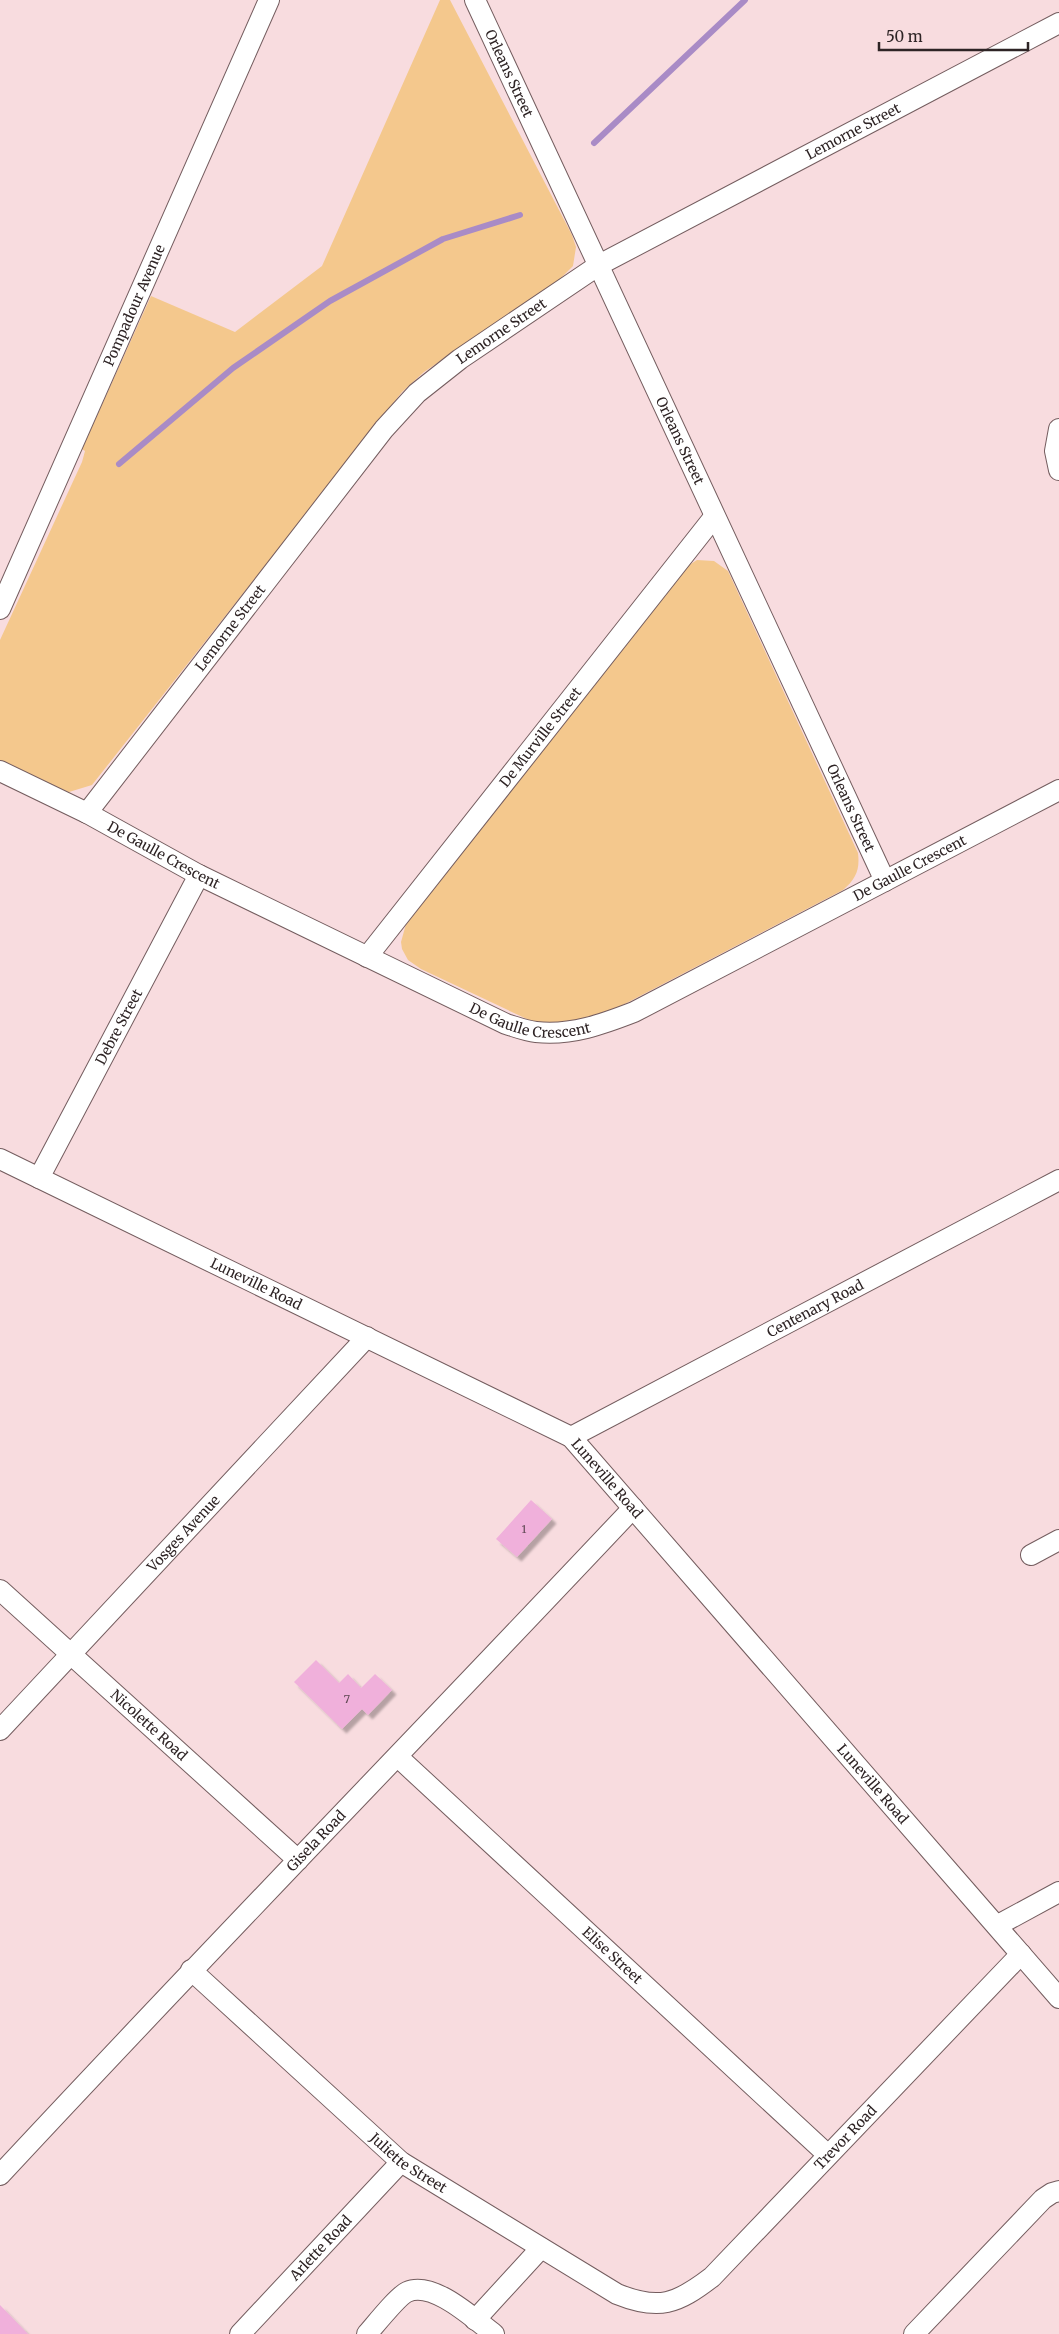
<svg xmlns="http://www.w3.org/2000/svg" width="1059" height="2334" viewBox="0 0 1059 2334" font-family="Merriweather,serif">
<style>
.green{fill:#f4c88d}
.lines{fill:none;stroke-linecap:round;stroke-linejoin:round}
.stream{stroke:#a98bc6;stroke-width:6}
.building{fill:#f0b0db;filter:url(#shadow)}
.minor-casing{stroke:#745d5f;stroke-width:22}
.minor{stroke:#fff;stroke-width:20}
.labels{text-anchor:middle;dominant-baseline:central;stroke-width:4.5;stroke-linejoin:round;paint-order:stroke}
.number-label{font-size:11px;fill:#5e4752}
.street-label{font-size:14px;fill:#2e2425;stroke:#f8dcdf}
</style>
<defs>
<filter id="shadow"><feDropShadow dx="4.5" dy="4.5" stdDeviation="1" flood-color="#0004"/></filter>
</defs>
<rect width="100%" height="100%" fill="#f8dcdf"/>
<path class="green" d="M 440,0 L 450,0 L 572,235 L 576,247 L 573,266 L 557,282 L 424,372 L 402,392 L 92,785 L 69,792 L 59,791 L 0,763 L 0,640 L 82,462 L 85,451 L 82,449 L 151,296 L 235,332 L 322,266 Z
M 697,560 L 714,561 L 728,571 L 858,853 C 860,870 856,879 843,890 L 594,1020 L 542,1024 L 531,1021 L 421,969 L 408,960 L 402,949 L 401,942 L 406,924 L 683,569 Z"/>
<g class="lines">
<path class="stream" d="M 594,143 L 745,0
M 119,464 L 233,368 L 330,301 L 443,239 L 520,215"/>
</g>
<path class="building" d="M 531,1500 L 552,1519 L 517,1557 L 496,1539 Z
M 316,1660 L 339,1683 L 348,1674 L 361,1688 L 375,1674 L 392,1690 L 368,1715 L 362,1709 L 342,1729 L 294,1682 Z
M 0,2305 L 28,2334 L 0,2334 Z"/>
<g class="lines">
<g class="minor-casing">
<g id="minor">
<path id="s1" d="M 475,0 L 885,881"/>
<path d="M 1059,429 L 1055,451 L 1059,470"/>
<path id="s2" d="M 0,609 L 269,0"/>
<path id="s3" d="M 0,771 L 87,813 L 199,875 L 506,1024 C 516,1027 526,1031 536,1032 C 571,1036 603,1024 634,1012 L 1059,790"/>
<path id="s4" d="M 87,813 L 384,429 L 417,393 L 460,359 L 599,265 L 1059,23"/>
<path id="s5" d="M 367,957 L 714,517"/>
<path id="s6" d="M 0,1159 L 571,1437 L 1059,1998"/>
<path id="s7" d="M 39,1178 L 199,875"/>
<path id="s8" d="M 571,1437 L 1059,1180"/>
<path d="M 1031,1555 L 1059,1540"/>
<path id="s9" d="M 0,1590 L 298,1860"/>
<path id="s10" d="M 0,1730 L 367,1337"/>
<path id="s11" d="M 398,1757 L 828,2155"/>
<path d="M 998,1925 L 1059,1892"/>
<path id="s12" d="M 191,1970 L 401,2162 L 617,2294 C 659,2311 677,2304 712,2277 L 1021,1954"/>
<path id="s13" d="M 0,2175 C 209,1950 423,1731 633,1508"/>
<path d="M 475,2320 L 541,2248"/>
<path id="s14" d="M 240,2334 L 401,2162"/>
<path d="M 367,2334 C 375,2325 398,2296 407,2292 C 433,2280 474,2319 494,2334"/>
<path d="M 914,2334 L 1043,2199 L 1052,2193 L 1059,2191"/>
</g>
</g>
<use href="#minor" class="minor"/>
</g>
<g class="labels">
<g class="number-label">
<text x="524" y="1529">1</text>
<text x="347" y="1699">7</text>
</g>
<g class="street-label">
<text stroke="none"><textPath href="#s1" startOffset="81">Orleans Street</textPath></text>
<text stroke="none"><textPath href="#s4" startOffset="1044">Lemorne Street</textPath></text>
<text stroke="none"><textPath href="#s2" startOffset="332">Pompadour Avenue</textPath></text>
<text stroke="none"><textPath href="#s4" startOffset="639">Lemorne Street</textPath></text>
<text stroke="none"><textPath href="#s1" startOffset="486">Orleans Street</textPath></text>
<text stroke="none"><textPath href="#s4" startOffset="234">Lemorne Street</textPath></text>
<text stroke="none"><textPath href="#s5" startOffset="280">De Murville Street</textPath></text>
<text stroke="none"><textPath href="#s1" startOffset="891">Orleans Street</textPath></text>
<text stroke="none"><textPath href="#s3" startOffset="184">De Gaulle Crescent</textPath></text>
<text stroke="none"><textPath href="#s3" startOffset="1009">De Gaulle Crescent</textPath></text>
<text stroke="none"><textPath href="#s3" startOffset="589">De Gaulle Crescent</textPath></text>
<text stroke="none"><textPath href="#s7" startOffset="171">Debre Street</textPath></text>
<text stroke="none"><textPath href="#s6" startOffset="285">Luneville Road</textPath></text>
<text stroke="none"><textPath href="#s8" startOffset="276">Centenary Road</textPath></text>
<text stroke="none"><textPath href="#s6" startOffset="690">Luneville Road</textPath></text>
<text stroke="none"><textPath href="#s10" startOffset="269">Vosges Avenue</textPath></text>
<text stroke="none"><textPath href="#s9" startOffset="201">Nicolette Road</textPath></text>
<text stroke="none"><textPath href="#s6" startOffset="1095">Luneville Road</textPath></text>
<text stroke="none"><textPath href="#s13" startOffset="460">Gisela Road</textPath></text>
<text stroke="none"><textPath href="#s11" startOffset="292">Elise Street</textPath></text>
<text stroke="none"><textPath href="#s12" startOffset="834">Trevor Road</textPath></text>
<text stroke="none"><textPath href="#s12" startOffset="291">Juliette Street</textPath></text>
<text stroke="none"><textPath href="#s14" startOffset="118">Arlette Road</textPath></text>
</g>
</g>
<path d="M879 42v8h149v-8" fill="none" stroke="#2e2425" stroke-width="2.5"/>
<text x="886" y="42" font-size="15" fill="#2e2425" stroke="#f8dcdf" stroke-width="4" paint-order="stroke">50 m</text>
</svg>
